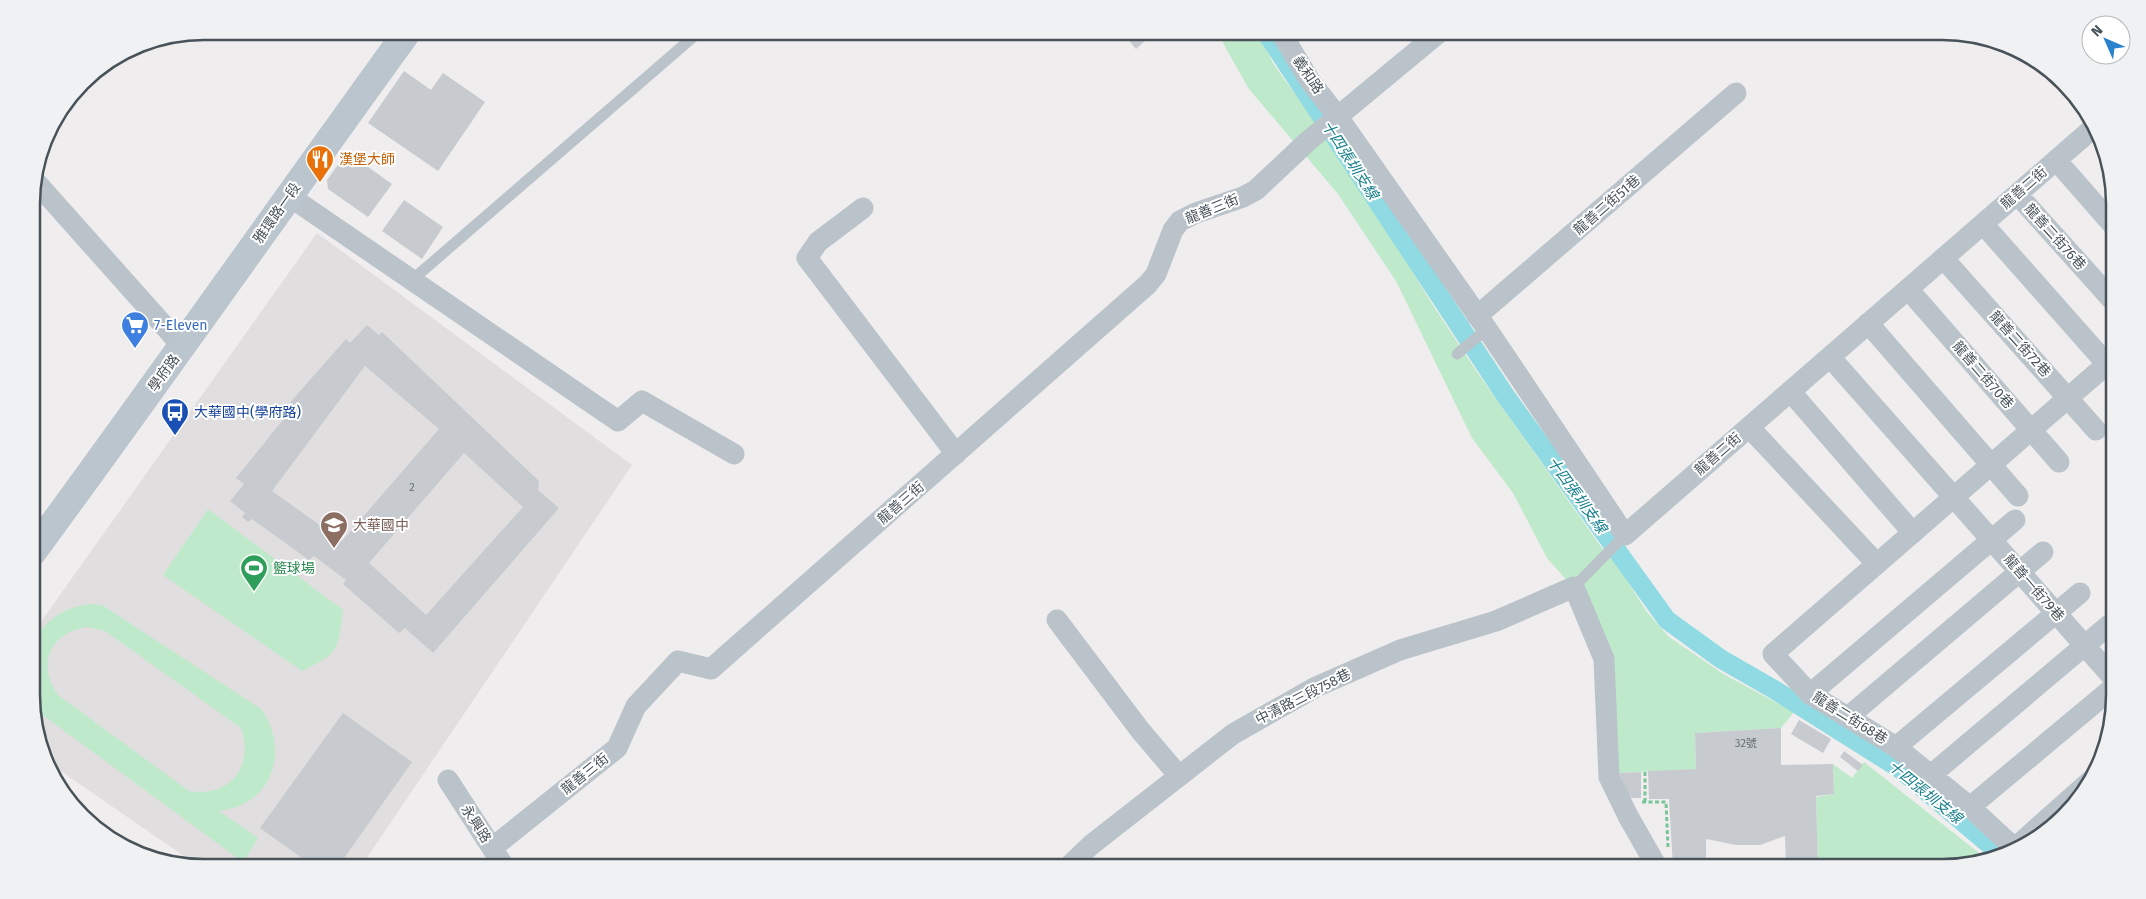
<svg xmlns="http://www.w3.org/2000/svg" width="2146" height="899" viewBox="0 0 2146 899" font-family="'Fira Sans','Noto Sans TC',sans-serif">
<style>
.education{fill:#e0dede}
.green{fill:#beeacb;fill-rule:evenodd}
.lines{fill:none;stroke-linecap:round;stroke-linejoin:round}
.canal{stroke:#8fdae3;stroke-width:19}
.building{fill:#c7cbcf;fill-rule:evenodd}
.path{stroke:#7ac598;stroke-width:3;stroke-dasharray:4 2.5;stroke-linecap:butt}
.lane{stroke:#b9c3c9;stroke-width:11}
.street{stroke:#b9c3c9;stroke-width:21}
.secondary{stroke:#bac5cd;stroke-width:28}
.labels{text-anchor:middle;dominant-baseline:central;stroke-width:4;stroke-linejoin:round;paint-order:stroke}
.number-label{font-size:11px;fill:#677076}
.street-label{font-size:14px;fill:#475259;stroke:#fff}
.food-label{font-size:14px;fill:#c56008;stroke:#fff;text-anchor:start}
.shop-label{font-size:14px;fill:#366cbe;stroke:#fff;text-anchor:start}
.transit-label{font-size:14px;fill:#164399;stroke:#fff;text-anchor:start}
.education-label{font-size:14px;fill:#785e54;stroke:#fff;text-anchor:start}
.leisure-label{font-size:14px;fill:#27864d;stroke:#fff;text-anchor:start}
.water-label{font-size:15px;font-style:italic;fill:#18808c;stroke:#fff}
.rim{fill:none;stroke:#475259;stroke-width:2.5}
</style>
<rect width="100%" height="100%" fill="#efeded"/>
<path class="education" d="M 317,233 L 632,465 L 360,868 L 204,868 L 200,867 L 52,765 L 33,718 L 33,633 Z"/>
<path class="green" d="M 1219,31 L 1257,31 L 1274,65 L 1345,163 L 1434,307 L 1477,372 L 1604,551 L 1570,584 L 1547,558 L 1513,493 L 1472,438 L 1396,281 L 1338,194 L 1249,89 L 1223,43 Z
M 208,509 L 343,610 C 337,651 341,652 302,671 L 163,575 Z
M 1612,556 L 1646,611 L 1669,637 L 1725,675 L 1794,712 L 1781,728 L 1695,733 L 1696,769 L 1619,773 L 1609,657 L 1579,588 Z
M 91,604 L 102,605 L 261,709 C 284,740 280,787 241,805 C 234,808 227,809 219,811 L 258,838 L 243,862 L 33,708 L 33,646 C 43,620 64,607 91,604 ZM 86,627 L 105,631 L 241,728 C 255,766 230,798 189,791 L 58,695 C 36,665 50,633 86,627 Z
M 1864,762 L 1984,857 L 1950,867 L 1818,867 L 1816,797 L 1834,794 L 1833,764 L 1852,778 Z"/>
<g class="lines">
<path class="canal" d="M 1265,31 L 1505,395 L 1667,620 L 1721,659 L 1775,690 L 1900,769 L 1998,852"/>
</g>
<path class="building" d="M 1121,31 L 1156,31 L 1136,49 Z
M 404,71 L 431,90 L 443,73 L 485,102 L 438,171 L 368,123 Z
M 347,152 L 392,184 L 368,217 L 328,189 L 327,180 Z
M 404,200 L 443,227 L 422,259 L 382,231 Z
M 367,325 L 379,335 L 382,332 L 539,481 L 538,490 L 559,508 L 433,653 L 405,628 L 399,633 L 343,584 L 346,580 L 314,556 L 309,560 L 252,519 L 248,522 L 242,517 L 245,513 L 230,501 L 244,484 L 236,478 L 290,411 L 287,406 L 346,339 L 350,343 ZM 365,366 L 439,429 L 342,541 L 272,491 ZM 464,453 L 523,507 L 426,615 L 369,563 Z
M 343,713 L 412,762 L 337,868 L 316,868 L 260,828 Z
M 1799,720 L 1831,739 L 1823,753 L 1791,734 Z
M 1781,728 L 1781,765 L 1833,764 L 1834,794 L 1816,796 L 1818,867 L 1786,867 L 1785,836 L 1760,845 L 1736,845 L 1706,839 L 1706,867 L 1673,867 L 1669,799 L 1649,799 L 1648,771 L 1696,769 L 1695,733 Z
M 1844,751 L 1863,765 L 1858,771 L 1840,757 Z
M 1641,772 L 1641,798 L 1629,798 L 1619,773 Z"/>
<g class="lines">
<path class="path" d="M 1645,772 L 1645,803
M 1642,802 L 1666,802 L 1668,847"/>
<path class="lane" d="M 412,280 L 700,31
M 1457,354 L 1487,329
M 1574,587 L 1625,535"/>
<path class="street" d="M 1280,31 L 1310,81 L 1338,117 L 1487,329 L 1625,535 L 2092,129
M 2056,160 L 2113,225
M 35,181 L 183,347
M 2017,194 L 2114,302
M 289,196 L 618,421 L 642,401 L 734,454
M 863,208 L 818,242 L 807,258 L 956,454
M 1983,224 L 2114,372
M 1943,258 L 2096,430
M 1908,289 L 2059,462
M 1477,316 L 1736,93
M 1868,323 L 2018,496
M 1830,357 L 2115,680
M 1790,391 L 1913,533
M 1749,427 L 1877,564
M 1057,620 L 1140,730 L 1179,776
M 1810,694 L 2015,520
M 1848,717 L 2043,552
M 1896,747 L 2080,593
M 1931,775 L 2109,625
M 448,780 L 505,868
M 1970,807 L 2115,686
M 2017,846 L 2090,781
M 2013,847 L 1970,807 L 1896,747 L 1810,694 L 1773,654 L 2114,358
M 492,848 L 617,748 L 636,706 L 678,661 L 711,669 L 1148,284 L 1156,274 L 1173,230 L 1180,221 L 1196,213 L 1243,197 L 1256,190 L 1307,142 L 1441,31
M 1067,868 L 1091,845 L 1233,734 L 1316,687 L 1400,650 L 1496,621 L 1574,587 L 1604,659 L 1609,777 L 1628,816 L 1657,867"/>
<path class="secondary" d="M 32,553 C 159,380 282,205 408,31"/>
</g>
<defs>
<g id="restaurant-pin" transform="scale(1.4375)"><path d="M0 17L-7.5 6A9.5 9.5 0 1 1 7.5 6Z" fill="#e8710a" stroke="#fff"/><path d="M-5-6h1v4h1v-4h1v4h1v-4h1v5L-1.5 .5V6h-2V.5L-5-1ZM5-6V6H3V1.5H1.5Q1.5-4 5-6Z" fill="#fff"/></g>
<g id="supermarket-pin" transform="scale(1.4375)"><path d="M0 17L-7.5 6A9.5 9.5 0 1 1 7.5 6Z" fill="#3f7fe0" stroke="#fff"/><path d="M-6-5.5h2.5l.6 2H6L4.5 2H-2.5L-4.4-4H-6ZM-1.5 3.2a1.3 1.3 0 1 0 .1 0ZM3 3.2a1.3 1.3 0 1 0 .1 0Z" fill="#fff"/></g>
<g id="bus-pin" transform="scale(1.4375)"><path d="M0 17L-7.5 6A9.5 9.5 0 1 1 7.5 6Z" fill="#1a4fb4" stroke="#fff"/><path d="M-5-6H5V4H4V6H2V4H-2V6H-4V4H-5ZM-3.5-4V0h7V-4ZM-3.5 1.2v1.5H-2V1.2ZM2 1.2v1.5H3.5V1.2Z" fill="#fff"/></g>
<g id="school-pin" transform="scale(1.4375)"><path d="M0 17L-7.5 6A9.5 9.5 0 1 1 7.5 6Z" fill="#8d6e63" stroke="#fff"/><path d="M0-5L7-2L0 1L-7-2ZM-4 1L0 2.5L4 1V4Q0 6-4 4Z" fill="#fff"/></g>
<g id="stadium-pin" transform="scale(1.4375)"><path d="M0 17L-7.5 6A9.5 9.5 0 1 1 7.5 6Z" fill="#2e9e5b" stroke="#fff"/><path d="M0-5a6.5 5 0 1 0 0 10a6.5 5 0 1 0 0-10ZM-3.5-1.8h7v3.6h-7Z" fill="#fff"/></g>
</defs>
<g fill-rule="evenodd">
<use href="#restaurant-pin" x="320" y="159"/>
<use href="#supermarket-pin" x="135" y="325"/>
<use href="#bus-pin" x="175" y="412"/>
<use href="#school-pin" x="334" y="525"/>
<use href="#stadium-pin" x="254" y="568"/>
</g>
<g class="labels">
<g class="number-label">
<text x="412" y="487">2</text>
<text x="1746" y="743">32號</text>
</g>
<g class="street-label">
<text transform="translate(1308 75) rotate(56)">義和路</text>
<text transform="translate(2024 188) rotate(-41)">龍善二街</text>
<text transform="translate(1607 205) rotate(-41)">龍善二街51巷</text>
<text transform="translate(1212 209) rotate(-22)">龍善三街</text>
<text transform="translate(277 213) rotate(-55)">雅環路一段</text>
<text transform="translate(2055 237) rotate(48)">龍善二街76巷</text>
<text transform="translate(2020 344) rotate(48)">龍善二街72巷</text>
<text transform="translate(164 373) rotate(-54)">學府路</text>
<text transform="translate(1983 375) rotate(49)">龍善二街70巷</text>
<text transform="translate(1718 454) rotate(-41)">龍善二街</text>
<text transform="translate(901 503) rotate(-41)">龍善三街</text>
<text transform="translate(2034 588) rotate(49)">龍善一街79巷</text>
<text transform="translate(1303 697) rotate(-27)">中清路三段758巷</text>
<text transform="translate(1850 718) rotate(32)">龍善二街68巷</text>
<text transform="translate(585 774) rotate(-39)">龍善三街</text>
<text transform="translate(476 824) rotate(57)">永興路</text>
</g>
<g class="food-label">
<text x="339" y="159">漢堡大師</text>
</g>
<g class="shop-label">
<text x="154" y="325">7-Eleven</text>
</g>
<g class="transit-label">
<text x="194" y="412">大華國中(學府路)</text>
</g>
<g class="education-label">
<text x="353" y="525">大華國中</text>
</g>
<g class="leisure-label">
<text x="273" y="568">籃球場</text>
</g>
<g class="water-label">
<text transform="translate(1350 160) rotate(57)">十四張圳支線</text>
<text transform="translate(1577 495) rotate(54)">十四張圳支線</text>
<text transform="translate(1925 792) rotate(39)">十四張圳支線</text>
</g>
</g>
<path d="M0 0H2146V899H0ZM204 40H1942A164 164 0 0 1 2106 204V695A164 164 0 0 1 1942 859H204A164 164 0 0 1 40 695V204A164 164 0 0 1 204 40Z" fill="#f0f1f2" fill-rule="evenodd"/>
<path class="rim" d="M204 40H1942A164 164 0 0 1 2106 204V695A164 164 0 0 1 1942 859H204A164 164 0 0 1 40 695V204A164 164 0 0 1 204 40Z"/>
<g transform="translate(2106 40) rotate(315)"><circle r="24" fill="#ffffff" stroke="#b5babd"/>
<path d="M0-4L9 19L0 12L-9 19Z" fill="#2982ce"/>
<text y="-8" font-size="14" font-weight="bold" text-anchor="middle" fill="#475259">N</text>
</g>
</svg>
